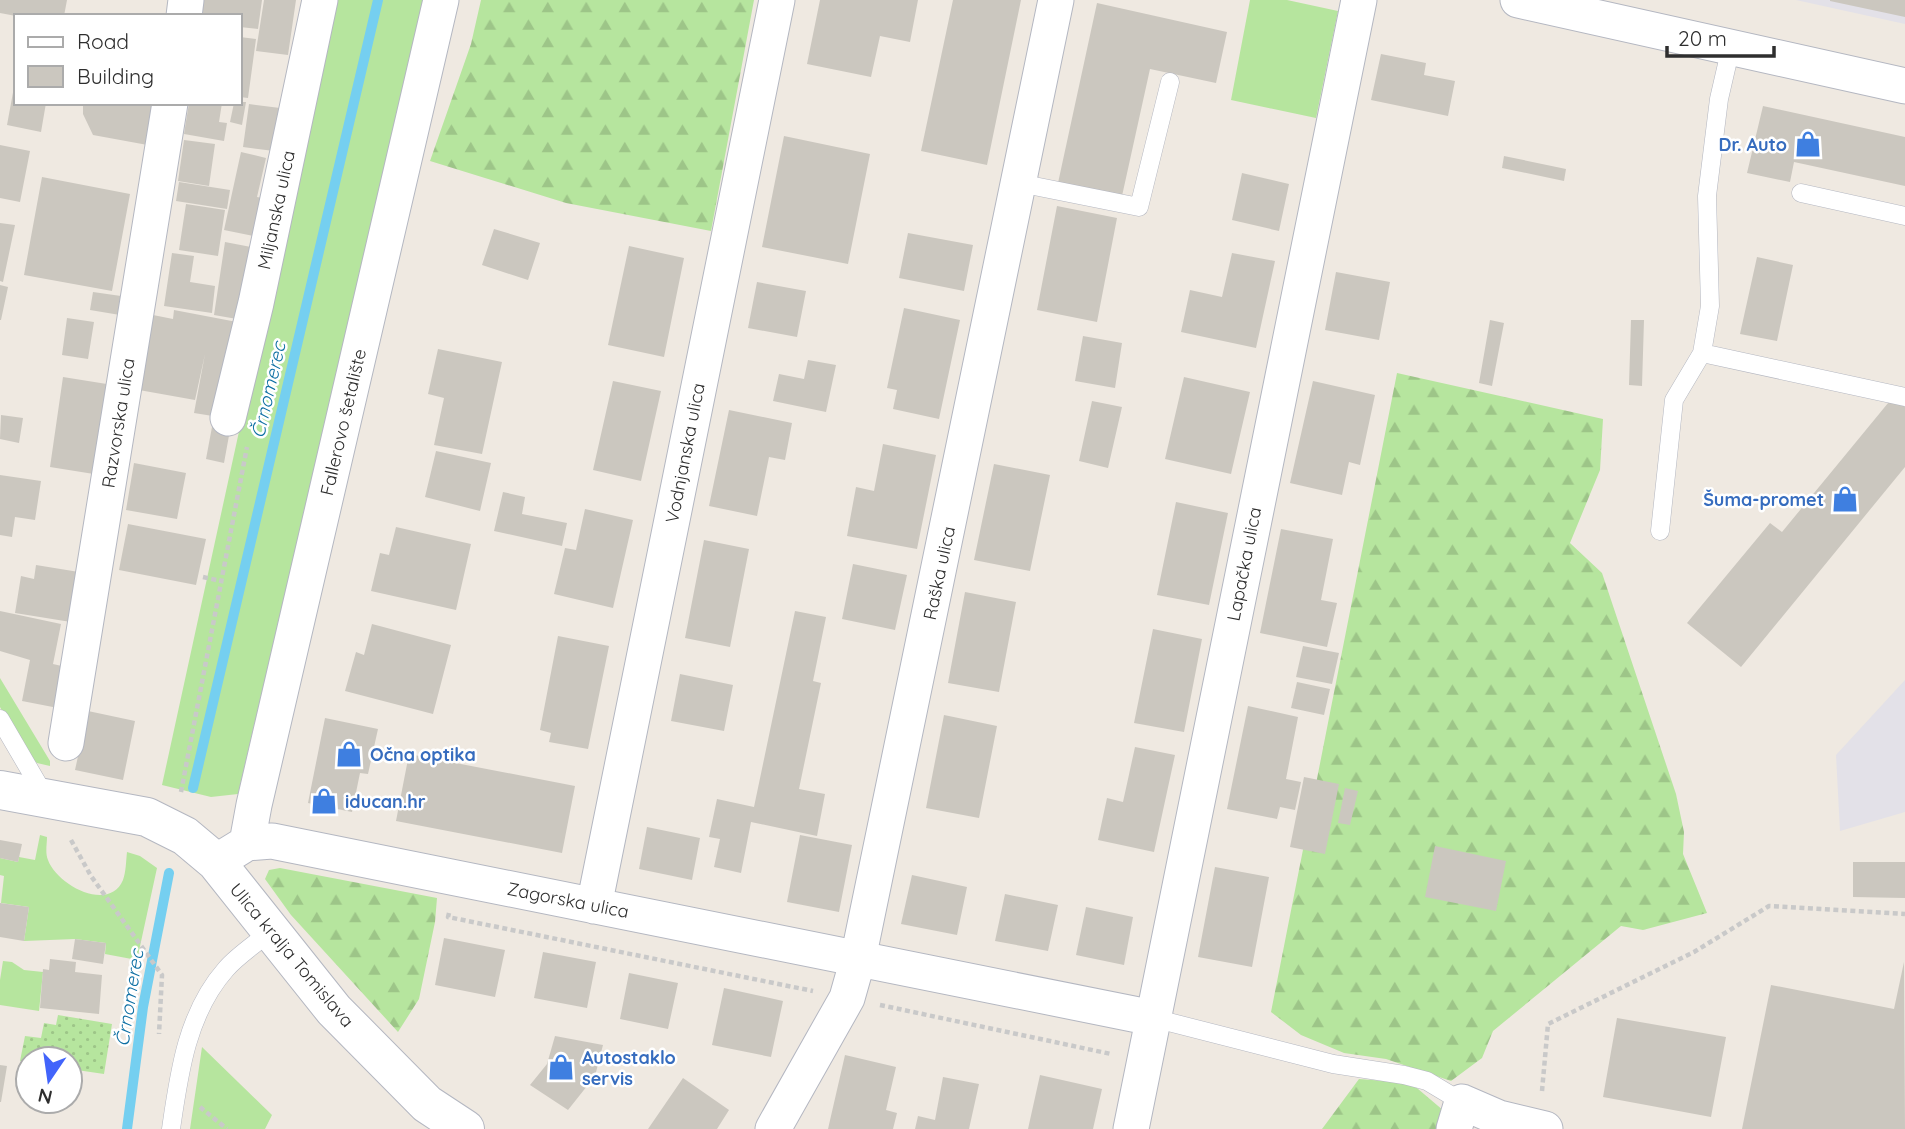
<svg xmlns="http://www.w3.org/2000/svg" width="1905" height="1129" viewBox="0 0 1905 1129" font-family="Quicksand,sans-serif">
<style>
.industrial{fill:#e3e1e8}
.grass{fill:#b6e59e}
.forest{fill:url(#forest-firs)}
.garden{fill:url(#garden-dots)}
.lines{fill:none;stroke-linecap:round;stroke-linejoin:round}
.stream{stroke:#75cff0;stroke-width:10}
.building{fill:#cbc7bf}
.service-casing{stroke:#b4b7c1;stroke-width:19}
.minor-casing{stroke:#b4b7c1;stroke-width:37}
.tertiary-casing{stroke:#b4b7c1;stroke-width:40}
.path{stroke:#c9c9c9;stroke-width:4.5;stroke-dasharray:5 3.5;stroke-linecap:butt}
.service{stroke:#fff;stroke-width:18}
.minor{stroke:#fff;stroke-width:35}
.tertiary{stroke:#fff;stroke-width:38}
.labels{text-anchor:middle;dominant-baseline:central;stroke-width:5;stroke-linejoin:round;paint-order:stroke}
.shop-label{font-size:18px;font-weight:bold;fill:#366cbe;stroke:#fff;text-anchor:start}
.street-label{font-size:18px;fill:#2e2e2e;stroke:#fff}
.water-label{font-size:19px;font-style:italic;fill:#0d6fa3;stroke:#fff}
</style>
<defs>
<pattern id="forest-firs" width="22" height="20" patternUnits="userSpaceOnUse" patternTransform="scale(1.75)"><rect width="22" height="20" fill="#b6e59e"/><path d="M5 1l3.5 6h-7zM16 11l3.5 6h-7z" fill="#9dc588"/></pattern>
<pattern id="garden-dots" width="8" height="8" patternUnits="userSpaceOnUse" patternTransform="scale(1.75)"><rect width="8" height="8" fill="#b6e59e"/><path d="M2 2h.1M6 6h.1" fill="none" stroke="#9dc588" stroke-width="1.8" stroke-linecap="round"/></pattern>
</defs>
<rect width="100%" height="100%" fill="#efe9e1"/>
<path class="industrial" d="M 1796,0 L 1905,0 L 1905,24 Z
M 1905,680 L 1905,812 L 1840,831 L 1836,755 Z"/>
<path class="grass" d="M 333,0 L 424,0 L 238,794 L 211,797 L 162,785 Z
M 1250,0 L 1287,0 L 1338,11 L 1316,118 L 1231,100 Z
M 0,678 L 50,761 L 50,766 L 37,763 L 25,754 L 0,707 Z
M 40,835 L 47,837 C 47,844 45,853 48,860 C 57,885 109,913 123,880 C 126,872 126,861 127,852 L 140,856 L 157,868 L 137,960 L 105,954 L 106,943 L 75,939 L 24,941 L 29,907 L 1,903 L 4,876 L 0,875 L 0,858 L 18,862 L 19,857 L 35,860 Z
M 3,961 L 12,962 L 24,970 L 43,972 L 39,1011 L 0,1005 L 0,980 Z
M 202,1047 L 272,1115 L 265,1129 L 190,1129 Z"/>
<path class="forest" d="M 481,0 L 754,0 L 711,231 L 566,203 L 430,161 L 471,44 Z
M 1397,373 L 1603,419 L 1600,470 L 1570,543 L 1602,573 L 1676,794 L 1684,832 L 1683,854 L 1707,913 L 1643,930 L 1621,926 L 1493,1031 L 1482,1058 L 1451,1081 L 1386,1059 L 1344,1053 L 1301,1035 L 1271,1012 Z
M 280,868 L 437,898 L 435,922 L 419,999 L 398,1032 L 291,915 L 265,879 L 269,870 Z
M 1359,1079 L 1411,1083 L 1444,1111 L 1439,1129 L 1322,1129 Z"/>
<path class="garden" d="M 58,1015 L 112,1024 L 104,1074 L 70,1069 L 70,1059 L 28,1059 L 28,1063 L 20,1061 L 25,1036 L 41,1038 L 44,1023 L 56,1025 Z"/>
<g class="lines">
<path class="stream" d="M 193,788 L 378,0
M 127,1129 L 143,1007 L 169,873"/>
</g>
<path class="building" d="M 0,0 L 67,0 L 64,16 L 16,16 L 0,13 Z
M 204,0 L 262,0 L 258,29 L 240,27 L 240,16 L 201,16 Z
M 264,0 L 296,0 L 288,55 L 256,51 Z
M 820,0 L 918,0 L 910,42 L 880,36 L 871,77 L 807,64 Z
M 953,0 L 1021,0 L 987,165 L 921,151 Z
M 1830,0 L 1905,0 L 1905,17 L 1830,1 Z
M 1097,3 L 1227,32 L 1216,83 L 1150,69 L 1122,196 L 1058,183 Z
M 240,37 L 256,39 L 248,98 L 240,97 Z
M 1381,54 L 1426,63 L 1424,75 L 1455,81 L 1448,116 L 1371,100 Z
M 14,87 L 16,103 L 46,103 L 41,132 L 7,125 Z
M 240,102 L 246,102 L 242,125 L 230,122 L 234,103 Z
M 83,103 L 160,103 L 153,146 L 93,135 L 83,114 Z
M 189,103 L 222,103 L 219,122 L 227,123 L 224,141 L 184,134 Z
M 249,104 L 280,108 L 274,151 L 243,147 Z
M 1763,106 L 1905,137 L 1905,186 L 1794,162 L 1790,182 L 1747,173 Z
M 784,136 L 870,154 L 848,264 L 762,247 Z
M 184,140 L 215,144 L 209,186 L 178,181 Z
M 0,145 L 30,151 L 20,202 L 0,198 Z
M 241,152 L 266,158 L 257,197 L 272,200 L 263,238 L 224,230 Z
M 1504,156 L 1566,169 L 1564,181 L 1502,168 Z
M 1242,173 L 1289,184 L 1279,231 L 1232,220 Z
M 42,177 L 130,194 L 112,291 L 24,275 Z
M 179,182 L 230,190 L 227,209 L 176,201 Z
M 186,204 L 225,210 L 218,256 L 179,250 Z
M 1057,206 L 1117,218 L 1097,322 L 1037,310 Z
M 0,223 L 15,225 L 3,282 L 0,281 Z
M 494,229 L 540,243 L 528,280 L 482,265 Z
M 908,233 L 973,245 L 964,291 L 899,278 Z
M 225,242 L 251,247 L 237,319 L 214,315 Z
M 629,246 L 684,258 L 664,357 L 608,345 Z
M 172,253 L 194,256 L 190,282 L 215,286 L 212,313 L 164,306 Z
M 1232,253 L 1275,261 L 1256,348 L 1181,332 L 1190,290 L 1222,297 Z
M 1757,257 L 1793,265 L 1777,341 L 1740,334 Z
M 1336,272 L 1390,282 L 1379,340 L 1325,330 Z
M 757,282 L 806,291 L 797,337 L 748,328 Z
M 0,285 L 8,287 L 1,320 L 0,320 Z
M 93,292 L 128,297 L 126,316 L 90,310 Z
M 904,308 L 960,320 L 939,419 L 893,409 L 897,390 L 887,388 Z
M 174,310 L 237,322 L 219,417 L 194,413 L 205,354 L 195,400 L 139,390 L 153,315 L 173,319 Z
M 67,318 L 94,322 L 88,359 L 62,355 Z
M 1490,320 L 1504,323 L 1492,386 L 1479,383 Z
M 1631,320 L 1644,320 L 1642,386 L 1629,385 Z
M 1083,336 L 1122,343 L 1115,388 L 1075,381 Z
M 438,349 L 502,362 L 482,454 L 434,445 L 444,398 L 428,394 Z
M 808,360 L 836,365 L 826,412 L 773,401 L 779,374 L 804,379 Z
M 63,377 L 113,385 L 100,475 L 50,467 Z
M 1184,377 L 1250,392 L 1231,474 L 1165,459 Z
M 613,381 L 661,391 L 641,481 L 593,470 Z
M 1313,381 L 1375,395 L 1360,465 L 1349,462 L 1342,495 L 1290,483 Z
M 1893,397 L 1905,407 L 1905,467 L 1741,667 L 1687,623 L 1770,523 L 1782,532 Z
M 1092,401 L 1122,407 L 1108,468 L 1079,461 Z
M 729,410 L 792,423 L 785,460 L 769,457 L 757,516 L 709,506 Z
M 1,415 L 23,418 L 19,443 L 0,439 Z
M 212,427 L 230,430 L 224,463 L 206,459 Z
M 883,444 L 936,455 L 917,549 L 847,536 L 856,487 L 874,491 Z
M 436,451 L 491,463 L 480,511 L 425,497 Z
M 134,463 L 186,473 L 177,519 L 126,510 Z
M 994,464 L 1050,475 L 1030,571 L 974,560 Z
M 0,475 L 41,481 L 35,520 L 15,517 L 12,537 L 0,535 Z
M 503,492 L 525,497 L 522,514 L 567,523 L 562,546 L 494,531 Z
M 1176,502 L 1228,513 L 1209,605 L 1157,595 Z
M 585,509 L 633,520 L 613,608 L 554,594 L 565,548 L 576,550 Z
M 128,524 L 206,539 L 196,585 L 119,570 Z
M 396,527 L 471,544 L 456,610 L 371,591 L 380,553 L 389,555 Z
M 1281,529 L 1333,539 L 1321,600 L 1337,603 L 1327,647 L 1260,633 Z
M 704,540 L 749,549 L 730,647 L 685,638 Z
M 853,564 L 907,575 L 895,630 L 842,619 Z
M 36,565 L 85,573 L 77,623 L 15,613 L 21,576 L 34,579 Z
M 965,592 L 1016,602 L 999,692 L 948,683 Z
M 0,611 L 61,624 L 53,664 L 66,667 L 58,708 L 22,701 L 30,660 L 0,651 Z
M 795,611 L 826,617 L 813,681 L 821,683 L 799,789 L 825,794 L 817,836 L 751,822 L 741,873 L 714,867 L 720,839 L 709,837 L 717,799 L 754,807 Z
M 372,624 L 451,645 L 433,714 L 345,691 L 356,652 L 364,655 Z
M 1153,629 L 1202,639 L 1184,732 L 1134,723 Z
M 558,636 L 609,646 L 588,749 L 549,742 L 551,733 L 540,730 Z
M 1303,646 L 1339,653 L 1332,684 L 1296,677 Z
M 680,674 L 733,685 L 724,731 L 671,721 Z
M 1297,682 L 1330,689 L 1324,715 L 1291,708 Z
M 1248,706 L 1298,717 L 1286,779 L 1301,782 L 1295,810 L 1280,807 L 1277,819 L 1227,809 Z
M 88,711 L 135,721 L 123,780 L 75,770 Z
M 944,715 L 997,726 L 979,818 L 926,808 Z
M 325,718 L 378,729 L 368,774 L 360,773 L 352,812 L 308,803 Z
M 1135,747 L 1175,755 L 1154,852 L 1098,840 L 1107,798 L 1123,802 Z
M 409,754 L 575,786 L 562,853 L 396,821 Z
M 1304,777 L 1339,784 L 1325,854 L 1290,847 Z
M 1345,788 L 1358,791 L 1350,825 L 1338,823 Z
M 647,827 L 700,838 L 692,880 L 639,869 Z
M 800,835 L 852,845 L 839,912 L 787,902 Z
M 0,840 L 22,844 L 18,862 L 0,858 Z
M 1435,846 L 1506,861 L 1496,911 L 1425,897 Z
M 1853,862 L 1905,862 L 1905,898 L 1853,897 Z
M 1215,867 L 1269,877 L 1252,967 L 1198,957 Z
M 912,875 L 967,887 L 957,935 L 901,924 Z
M 1005,894 L 1058,905 L 1048,951 L 995,941 Z
M 0,903 L 29,907 L 24,941 L 0,937 Z
M 1086,907 L 1133,917 L 1124,965 L 1076,955 Z
M 444,938 L 505,950 L 495,997 L 435,985 Z
M 75,939 L 106,943 L 103,964 L 72,959 Z
M 543,952 L 596,962 L 587,1008 L 534,998 Z
M 50,959 L 76,962 L 75,972 L 102,975 L 99,1014 L 40,1008 L 43,969 L 49,970 Z
M 1904,962 L 1905,1129 L 1742,1129 L 1771,985 L 1894,1009 Z
M 629,973 L 678,983 L 668,1029 L 620,1019 Z
M 724,988 L 783,1001 L 771,1057 L 712,1045 Z
M 1617,1018 L 1726,1037 L 1711,1117 L 1603,1097 Z
M 555,1036 L 603,1045 L 595,1076 L 568,1110 L 530,1085 L 547,1064 Z
M 845,1055 L 896,1067 L 886,1110 L 897,1113 L 893,1129 L 828,1129 Z
M 0,1065 L 7,1066 L 1,1102 L 0,1102 Z
M 1040,1075 L 1102,1089 L 1093,1129 L 1028,1129 Z
M 943,1077 L 979,1084 L 969,1129 L 915,1129 L 918,1116 L 935,1120 Z
M 683,1078 L 729,1110 L 717,1129 L 648,1129 Z"/>
<g class="lines">
<g class="service-casing">
<path id="service" d="M 1019,183 L 1139,207 L 1170,82
M 1801,193 L 1905,216
M 1702,353 L 1905,397
M 1660,531 L 1674,400 L 1702,353 L 1710,306 L 1707,196 L 1719,99 L 1731,47
M 0,719 L 46,798
M 1153,1018 L 1333,1064 L 1404,1075 L 1427,1081 L 1462,1102
M 171,1129 C 179,1073 187,1013 226,969 C 238,955 257,943 271,931"/>
</g>
<g class="minor-casing">
<path id="minor" d="M 1518,0 L 1905,86
M 184,16 L 186,0
M 228,418 L 256,303 L 320,0
M 66,743 L 170,103
M 247,843 L 254,805 L 441,0
M 216,862 L 247,843 L 272,841 L 1153,1018
M 594,906 L 777,0
M 773,1129 L 847,998 L 858,959 L 1056,0
M 1131,1129 L 1359,0
M 1454,1129 L 1462,1102 L 1499,1118 L 1545,1129"/>
</g>
<g class="tertiary-casing">
<path id="tertiary" d="M 0,790 L 147,817 L 185,836 L 216,862 L 334,1010 L 427,1104 L 465,1129"/>
</g>
<path class="path" d="M 203,577 L 221,581
M 181,792 L 247,447
M 71,840 L 91,876 L 162,975 L 159,1034
M 449,913 L 448,917 L 813,991
M 880,1005 L 1111,1054
M 1542,1091 L 1548,1024 L 1694,952 L 1769,906 L 1905,914
M 200,1107 L 227,1129"/>
<use href="#service" class="service"/>
<use href="#minor" class="minor"/>
<use href="#tertiary" class="tertiary"/>
</g>
<defs>
<g id="shop-bare" transform="scale(2.1)"><path d="M-5-2.5h2.3a2.7 3.5 0 0 1 5.4 0H5L5.5 6h-11ZM-1.5-2.5h3a1.5 2.3 0 0 0-3 0Z" fill="#3f7fe0" stroke="#fff" stroke-width="2.5" paint-order="stroke"/></g>
</defs>
<g fill-rule="evenodd">
<use href="#shop-bare" x="1808" y="144"/>
<use href="#shop-bare" x="1845" y="499"/>
<use href="#shop-bare" x="349" y="754"/>
<use href="#shop-bare" x="324" y="801"/>
<use href="#shop-bare" x="561" y="1067"/>
</g>
<g class="labels">
<g class="shop-label">
<text x="1787" y="144" text-anchor="end">Dr. Auto</text>
<text x="1824" y="499" text-anchor="end">Šuma-promet</text>
<text x="370" y="754">Očna optika</text>
<text x="345" y="801">iducan.hr</text>
<text x="582" y="1057">Autostaklo<tspan x="582" dy="21">servis</tspan></text>
</g>
<g class="street-label">
<text transform="translate(276 210) rotate(-78)">Miljanska ulica</text>
<text transform="translate(343 422) rotate(-77)">Fallerovo šetalište</text>
<text transform="translate(118 423) rotate(-81)">Razvorska ulica</text>
<text transform="translate(685 453) rotate(-79)">Vodnjanska ulica</text>
<text transform="translate(1244 564) rotate(-79)">Lapačka ulica</text>
<text transform="translate(939 573) rotate(-78)">Raška ulica</text>
<text transform="translate(568 900) rotate(11)">Zagorska ulica</text>
<text transform="translate(292 955) rotate(50)">Ulica kralja Tomislava</text>
</g>
<g class="water-label">
<text transform="translate(268 390) rotate(-77)">Črnomerec</text>
<text transform="translate(129 998) rotate(-81)">Črnomerec</text>
</g>
</g>
<rect x="14" y="14" width="228" height="91" fill="#ffffff" stroke="#ababab" stroke-width="2"/>
<rect x="28" y="37" width="35" height="10" fill="#ffffff" stroke="#ababab" stroke-width="2"/>
<text x="77" y="49" font-size="21" fill="#2e2e2e">Road</text>
<rect x="28" y="66" width="35" height="21" fill="#cbc7bf" stroke="#ababab" stroke-width="2"/>
<text x="77" y="84" font-size="21" fill="#2e2e2e">Building</text>
<g transform="translate(49 1080) rotate(193)"><circle r="33" fill="#ffffff" stroke="#ababab" stroke-width="2"/>
<path d="M0-5L12 26L0 18L-12 26Z" fill="#4264fb"/>
<text y="-10" font-size="19" font-weight="bold" text-anchor="middle" fill="#2e2e2e">N</text>
</g>
<path d="M1667 46v10h107v-10" fill="none" stroke="#2e2e2e" stroke-width="3.5"/>
<text x="1678" y="46" font-size="21" fill="#2e2e2e" stroke="#ffffff" stroke-width="5" paint-order="stroke">20 m</text>
</svg>
